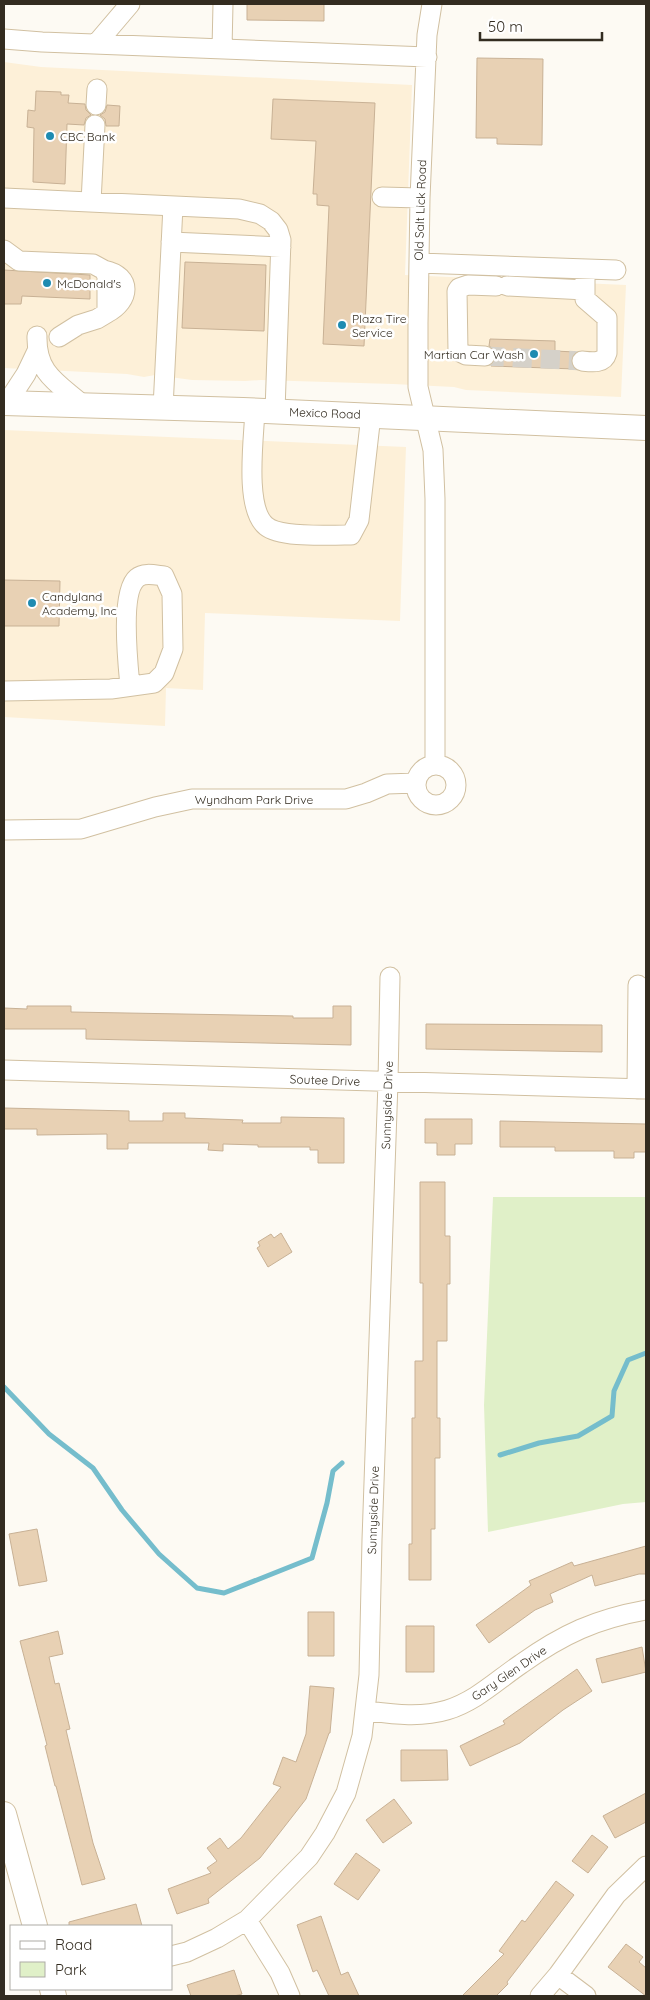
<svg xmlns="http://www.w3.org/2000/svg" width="650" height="2000" viewBox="0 0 650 2000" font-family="Quicksand,sans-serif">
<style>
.built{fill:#fdf0d8}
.green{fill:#e0f0c8}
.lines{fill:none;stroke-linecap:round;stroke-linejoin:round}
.stream{stroke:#75bdcc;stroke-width:5}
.building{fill:#e8d1b4;stroke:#c8b195}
.minor-tunnel{stroke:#d5d1c9;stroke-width:19;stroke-dasharray:19 9;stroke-linecap:butt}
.minor-casing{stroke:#d1c0a1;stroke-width:21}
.major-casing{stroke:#d1c0a1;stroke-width:26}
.minor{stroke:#fff;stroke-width:19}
.major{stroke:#fff;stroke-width:24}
.poi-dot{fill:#1e8bb1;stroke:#fff;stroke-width:2}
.labels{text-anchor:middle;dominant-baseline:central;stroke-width:5;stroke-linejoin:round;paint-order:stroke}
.poi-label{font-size:12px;fill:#332c20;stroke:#fff;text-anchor:start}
.street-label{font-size:12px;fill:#332c20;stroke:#fff}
</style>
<rect width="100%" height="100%" fill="#fdfaf3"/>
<path class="built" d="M 4,62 L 41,67 L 412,85 L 405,275 L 626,285 L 621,397 L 466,390 L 454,387 L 393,384 L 261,380 L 245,381 L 192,380 L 155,375 L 144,377 L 127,374 L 4,368 Z
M 4,430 L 406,447 L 400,621 L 205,613 L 203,690 L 166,688 L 165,726 L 4,717 Z"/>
<path class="green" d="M 493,1197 L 646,1197 L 646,1502 L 623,1504 L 488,1532 L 484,1405 Z"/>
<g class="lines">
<path class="stream" d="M 4,1387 L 49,1434 L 93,1468 L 122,1510 L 159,1554 L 197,1588 L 224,1593 L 312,1558 L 327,1503 L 333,1471 L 342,1463
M 500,1455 L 539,1443 L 578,1436 L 612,1416 L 614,1391 L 628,1360 L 646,1353"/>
</g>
<path class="building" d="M 247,4 L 324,4 L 324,21 L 247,20 Z
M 477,58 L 543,59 L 542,145 L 497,144 L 497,138 L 476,138 Z
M 36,91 L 61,92 L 61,95 L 69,95 L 68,103 L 85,104 L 86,110 L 91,115 L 86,118 L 84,125 L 67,124 L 65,184 L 33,182 L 34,128 L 27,127 L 28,110 L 35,111 Z
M 273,99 L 375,103 L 364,346 L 323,344 L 329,206 L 317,205 L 317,194 L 313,194 L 316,141 L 271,139 Z
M 107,105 L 120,106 L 119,126 L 106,126 L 105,119 L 100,115 L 105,112 Z
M 185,262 L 266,265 L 264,331 L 182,328 Z
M 4,270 L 90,275 L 90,299 L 22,296 L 21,304 L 4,304 Z
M 490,339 L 555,341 L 555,351 L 575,352 L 571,360 L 575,369 L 491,366 L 495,362 L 496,356 L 495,350 L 489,346 Z
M 4,580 L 60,581 L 59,626 L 4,626 Z
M 27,1006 L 71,1006 L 71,1012 L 293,1016 L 293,1018 L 333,1018 L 333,1006 L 351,1006 L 351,1045 L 86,1039 L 86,1029 L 4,1029 L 4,1008 L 27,1009 Z
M 426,1024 L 602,1025 L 602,1052 L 426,1049 Z
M 4,1108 L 129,1111 L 129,1121 L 163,1121 L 163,1113 L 185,1113 L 185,1118 L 243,1120 L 242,1123 L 281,1123 L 281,1117 L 344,1118 L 344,1163 L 318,1163 L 318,1150 L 310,1150 L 310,1147 L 258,1147 L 258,1145 L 223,1144 L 223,1151 L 208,1150 L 209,1143 L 128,1143 L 128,1149 L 107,1149 L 107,1134 L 37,1135 L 37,1129 L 4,1129 Z
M 425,1119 L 472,1119 L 472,1144 L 455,1144 L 455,1155 L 437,1155 L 437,1143 L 425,1143 Z
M 500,1121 L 646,1124 L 646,1152 L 634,1152 L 634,1158 L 614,1158 L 614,1151 L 555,1151 L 555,1147 L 500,1147 Z
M 420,1182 L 445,1182 L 445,1236 L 450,1236 L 450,1284 L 447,1284 L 447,1341 L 437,1341 L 437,1418 L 440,1418 L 440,1458 L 435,1458 L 435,1529 L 431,1529 L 431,1580 L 409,1580 L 409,1544 L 412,1544 L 412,1418 L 415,1418 L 415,1361 L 423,1361 L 423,1283 L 420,1283 Z
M 281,1233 L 292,1252 L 268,1267 L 257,1248 L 260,1246 L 258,1242 L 271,1234 L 274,1238 Z
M 37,1529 L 47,1581 L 19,1586 L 9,1534 Z
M 646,1546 L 646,1574 L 639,1574 L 595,1586 L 592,1575 L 550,1594 L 553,1602 L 535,1610 L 489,1643 L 476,1625 L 531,1585 L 529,1581 L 572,1562 L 574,1566 Z
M 308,1612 L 334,1612 L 334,1656 L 308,1656 Z
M 406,1626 L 434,1626 L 434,1672 L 406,1672 Z
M 58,1631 L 63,1654 L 49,1657 L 55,1684 L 59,1683 L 70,1729 L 66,1730 L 93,1843 L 105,1879 L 82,1885 L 56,1786 L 55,1786 L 45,1746 L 47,1745 L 20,1641 Z
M 642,1647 L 646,1672 L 602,1683 L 596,1659 Z
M 577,1669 L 592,1691 L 563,1710 L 520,1743 L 470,1766 L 460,1746 L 505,1724 L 503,1721 Z
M 310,1686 L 334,1688 L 330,1733 L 329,1733 L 306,1799 L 260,1858 L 208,1899 L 209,1903 L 177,1914 L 168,1889 L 211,1873 L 207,1868 L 217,1861 L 207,1848 L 220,1838 L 228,1849 L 241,1838 L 281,1787 L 273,1784 L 283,1757 L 296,1762 L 306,1734 Z
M 401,1750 L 447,1750 L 448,1780 L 401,1781 Z
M 646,1793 L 646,1822 L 615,1838 L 603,1816 Z
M 394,1799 L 412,1823 L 383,1843 L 366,1820 Z
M 592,1835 L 608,1847 L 588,1873 L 572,1861 Z
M 356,1853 L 380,1870 L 358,1900 L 334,1884 Z
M 556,1881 L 574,1895 L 507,1982 L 508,1984 L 496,1996 L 462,1996 L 504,1954 L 499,1951 L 522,1920 L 525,1922 Z
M 136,1904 L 142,1926 L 69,1926 L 69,1922 Z
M 321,1916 L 341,1975 L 348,1972 L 359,1996 L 329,1996 L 317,1970 L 313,1972 L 297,1925 Z
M 626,1944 L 643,1957 L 639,1962 L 646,1968 L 646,1996 L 608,1967 Z
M 234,1970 L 242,1994 L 234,1996 L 191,1996 L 187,1985 Z"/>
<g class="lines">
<path class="minor-tunnel" d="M 485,356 L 582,361"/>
<g class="minor-casing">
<path id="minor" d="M 432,4 L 427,35 L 420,198 L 418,323 L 418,387 L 433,450 L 435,499 L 435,765
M 4,39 L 42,42 L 427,57
M 96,44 L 130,4
M 222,49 L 223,4
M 96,105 L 97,89
M 382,197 L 420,198
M 4,198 L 239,209 L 260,214 L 271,221 L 278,230 L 281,240 L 275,411
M 91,202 L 95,125
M 171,242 L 281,247
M 4,250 L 19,261 L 93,264 L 104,270 L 107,276 L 107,313 L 97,319 L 78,325 L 59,337
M 419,263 L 616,270
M 104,270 C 133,276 130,301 107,313
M 507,286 L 585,290
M 37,336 C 36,374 58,383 84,406
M 485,356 L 466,355 L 458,351 L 457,291 L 459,288 L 468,285 L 496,286
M 582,361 C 592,362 604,364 607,353 L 607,318 L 585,299 L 585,269
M 7,403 L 26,374 L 37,351
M 163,408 L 173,206
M 255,410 C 254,437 244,508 266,526 C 280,538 327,535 345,535 L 351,535 L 359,520 L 371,415
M 4,691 L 111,689 L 154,683 L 164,673 L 173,649 L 172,594 L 164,576 C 155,575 144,572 137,578 C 120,592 128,665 130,686
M416 785a20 20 0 1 1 40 0a20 20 0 1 1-40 0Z
M 4,830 L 81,829 L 155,807 L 192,799 L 346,799 L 366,793 L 387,784 L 416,783
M 4,1070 L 646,1089
M 637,1089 L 638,985
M 367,1711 C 392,1714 421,1718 447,1710 C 476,1701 496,1681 521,1664 C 563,1634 596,1619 646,1610
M 247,1920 L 280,1973 L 290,1996
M 171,1956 L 187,1952 L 217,1938 L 247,1920 L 309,1857 L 325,1833 L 346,1793 L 362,1736 L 369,1675 L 372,1540 L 388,1082 L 390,977
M 558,1975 L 586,1996
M 540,1996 L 558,1975 L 616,1895 L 646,1866"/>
</g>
<g class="major-casing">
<path id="major" d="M 4,403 L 243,410 L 646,428
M 4,1814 L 35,1926
M 52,1989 L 54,1996"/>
</g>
<use href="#minor" class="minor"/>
<use href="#major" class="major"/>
</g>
<g class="poi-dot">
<circle cx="50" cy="136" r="5"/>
<circle cx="47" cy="283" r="5"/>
<circle cx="342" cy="325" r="5"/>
<circle cx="534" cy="354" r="5"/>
<circle cx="32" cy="603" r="5"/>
</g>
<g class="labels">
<g class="poi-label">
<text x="60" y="136">CBC Bank</text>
<text x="57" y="283">McDonald's</text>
<text x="352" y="318">Plaza Tire<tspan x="352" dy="14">Service</tspan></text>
<text x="524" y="354" text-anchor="end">Martian Car Wash</text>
<text x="42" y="596">Candyland<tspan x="42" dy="14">Academy, Inc</tspan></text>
</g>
<g class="street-label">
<text transform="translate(420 210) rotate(-88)">Old Salt Lick Road</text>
<text transform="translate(325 413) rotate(2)">Mexico Road</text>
<text x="254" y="799">Wyndham Park Drive</text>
<text transform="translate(325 1080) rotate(2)">Soutee Drive</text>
<text transform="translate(387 1105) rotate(-88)">Sunnyside Drive</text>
<text transform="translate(373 1510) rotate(-88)">Sunnyside Drive</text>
<text transform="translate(509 1673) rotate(-34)">Gary Glen Drive</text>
</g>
</g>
<rect width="650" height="2000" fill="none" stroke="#332c20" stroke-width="10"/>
<rect x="10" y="1925" width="162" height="65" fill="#ffffff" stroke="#adaba6"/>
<rect x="20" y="1941" width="25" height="8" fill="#ffffff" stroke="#adaba6"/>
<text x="55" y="1950" font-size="15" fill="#332c20">Road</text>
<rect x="20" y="1962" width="25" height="15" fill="#e0f0c8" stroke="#adaba6"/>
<text x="55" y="1975" font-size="15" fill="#332c20">Park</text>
<path d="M480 32v8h122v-8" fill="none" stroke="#332c20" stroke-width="2.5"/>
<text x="488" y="32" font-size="15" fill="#332c20" stroke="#ffffff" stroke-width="4" paint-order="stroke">50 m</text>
</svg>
